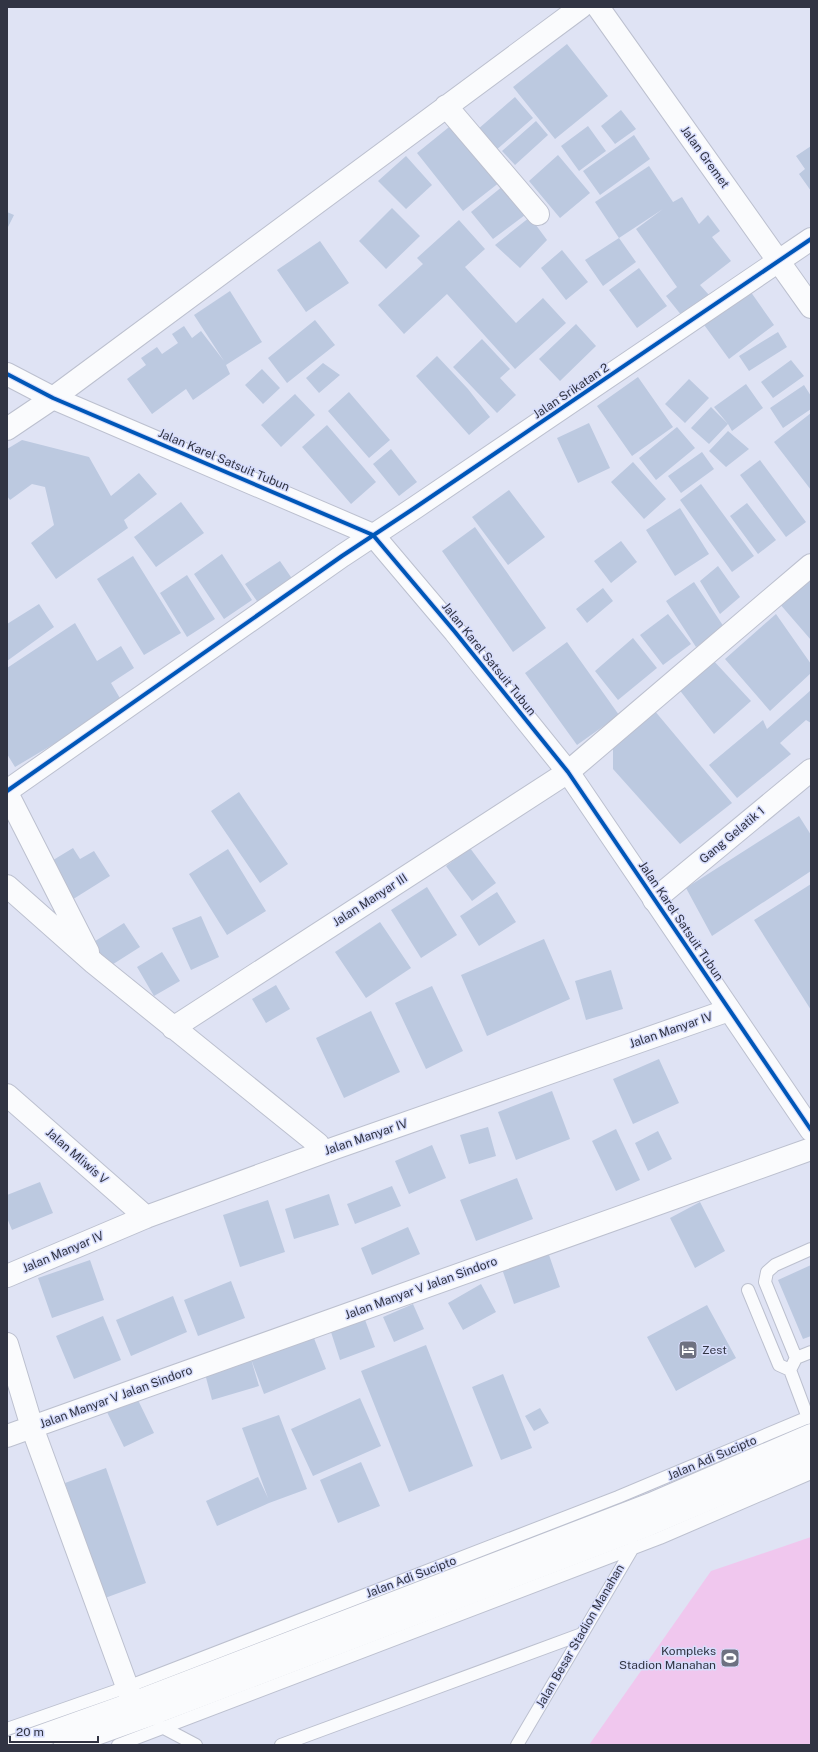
<svg xmlns="http://www.w3.org/2000/svg" width="818" height="1752" viewBox="0 0 818 1752" font-family="'Public Sans',sans-serif">
<style>
.green{fill:#f0c7ee}
.building{fill:#bcc9e0}
.lines{fill:none;stroke-linecap:round;stroke-linejoin:round}
.lane-casing{stroke:#bcc0cf;stroke-width:14}
.street-casing{stroke:#bcc0cf;stroke-width:24}
.secondary-casing{stroke:#bcc0cf;stroke-width:24}
.lane{stroke:#fafbfd;stroke-width:12}
.street{stroke:#fafbfd;stroke-width:22}
.secondary{stroke:#fafbfd;stroke-width:22}
.cycleway-casing{stroke:#d7ddfc;stroke-width:6}
.cycleway{stroke:#0057b8;stroke-width:4}
.labels{text-anchor:middle;dominant-baseline:central;stroke-width:3;stroke-linejoin:round;paint-order:stroke}
.street-label{font-size:12px;fill:#313443;stroke:#d7ddfc}
.poi-label{font-size:12px;fill:#313443;stroke:#d7ddfc;text-anchor:start}
</style>
<rect width="100%" height="100%" fill="#dfe3f4"/>
<path class="green" d="M 811,1537 L 811,1745 L 589,1745 L 711,1571 Z"/>
<path class="building" d="M 567,44 L 608,96 L 555,139 L 513,87 Z
M 515,97 L 533,118 L 495,151 L 477,130 Z
M 621,110 L 636,129 L 615,144 L 601,126 Z
M 536,121 L 548,135 L 515,165 L 502,151 Z
M 454,123 L 500,182 L 463,211 L 417,153 Z
M 588,126 L 606,151 L 579,171 L 561,146 Z
M 634,135 L 650,159 L 600,195 L 583,171 Z
M 811,146 L 811,191 L 799,174 L 805,169 L 796,156 Z
M 558,155 L 590,193 L 560,218 L 529,181 Z
M 406,156 L 432,185 L 406,209 L 378,181 Z
M 649,166 L 673,202 L 682,197 L 699,224 L 708,215 L 720,231 L 712,237 L 731,261 L 700,285 L 709,295 L 682,316 L 666,296 L 677,287 L 636,229 L 663,209 L 619,238 L 595,202 Z
M 503,186 L 525,215 L 493,239 L 471,212 Z
M 392,208 L 420,236 L 386,269 L 359,241 Z
M 7,212 L 14,215 L 7,229 Z
M 530,217 L 547,240 L 520,268 L 495,245 Z
M 459,220 L 485,249 L 465,267 L 516,323 L 543,298 L 566,323 L 515,369 L 447,294 L 404,334 L 378,305 L 423,264 L 417,258 Z
M 619,238 L 636,262 L 603,286 L 585,260 Z
M 320,241 L 349,283 L 306,312 L 277,270 Z
M 562,250 L 588,282 L 566,300 L 541,268 Z
M 639,268 L 667,306 L 637,328 L 609,290 Z
M 748,288 L 774,325 L 729,359 L 702,322 Z
M 230,291 L 262,342 L 226,365 L 230,374 L 193,400 L 186,389 L 152,414 L 127,379 L 146,365 L 141,358 L 157,347 L 162,354 L 178,343 L 172,334 L 184,326 L 192,338 L 201,331 L 224,361 L 194,315 Z
M 315,320 L 335,345 L 287,383 L 268,358 Z
M 576,324 L 596,346 L 560,381 L 539,359 Z
M 778,332 L 787,347 L 749,371 L 739,356 Z
M 482,339 L 510,369 L 500,378 L 516,395 L 497,413 L 453,367 Z
M 437,356 L 468,389 L 490,417 L 469,435 L 416,376 Z
M 791,360 L 804,376 L 773,398 L 761,382 Z
M 323,363 L 340,375 L 319,393 L 306,378 Z
M 262,369 L 280,388 L 263,404 L 245,385 Z
M 638,377 L 673,427 L 632,456 L 597,406 Z
M 689,379 L 709,398 L 685,423 L 665,404 Z
M 746,384 L 763,408 L 732,431 L 728,424 L 709,444 L 691,428 L 711,407 L 728,424 L 714,407 Z
M 804,385 L 811,396 L 811,409 L 783,428 L 770,408 Z
M 349,392 L 390,440 L 369,458 L 328,411 Z
M 295,394 L 315,415 L 281,447 L 261,425 Z
M 811,413 L 811,490 L 774,442 Z
M 589,423 L 610,468 L 578,483 L 557,438 Z
M 327,425 L 376,482 L 351,504 L 302,447 Z
M 677,427 L 695,448 L 656,480 L 639,458 Z
M 728,431 L 749,449 L 726,467 L 709,451 Z
M 22,440 L 89,457 L 111,496 L 139,473 L 157,494 L 124,520 L 128,528 L 56,579 L 31,543 L 54,525 L 45,487 L 32,484 L 10,500 L 7,496 L 7,449 Z
M 391,449 L 417,482 L 399,496 L 373,464 Z
M 702,452 L 714,469 L 681,493 L 668,476 Z
M 760,460 L 806,522 L 786,537 L 740,475 Z
M 633,462 L 666,499 L 644,519 L 611,482 Z
M 701,484 L 754,556 L 732,572 L 680,500 Z
M 509,490 L 545,537 L 508,565 L 472,517 Z
M 181,502 L 204,533 L 156,567 L 134,537 Z
M 747,503 L 776,540 L 758,554 L 730,516 Z
M 680,508 L 709,554 L 675,576 L 646,530 Z
M 475,527 L 546,628 L 513,652 L 442,551 Z
M 621,541 L 637,562 L 611,583 L 594,561 Z
M 222,554 L 252,600 L 224,619 L 194,574 Z
M 133,556 L 181,633 L 144,655 L 97,579 Z
M 280,561 L 293,580 L 259,604 L 245,584 Z
M 718,566 L 740,597 L 720,614 L 700,581 Z
M 187,575 L 215,619 L 187,637 L 160,593 Z
M 811,576 L 811,640 L 779,603 Z
M 694,582 L 724,627 L 696,647 L 666,601 Z
M 603,588 L 613,601 L 587,623 L 576,609 Z
M 39,604 L 54,627 L 7,661 L 7,624 Z
M 668,614 L 691,644 L 663,665 L 640,635 Z
M 776,614 L 811,664 L 811,673 L 770,711 L 725,659 Z
M 75,623 L 97,661 L 121,646 L 134,668 L 111,683 L 121,700 L 69,735 L 15,767 L 7,754 L 7,668 Z
M 633,638 L 657,668 L 618,700 L 595,671 Z
M 567,642 L 619,715 L 577,745 L 525,673 Z
M 712,659 L 751,701 L 714,734 L 678,688 Z
M 811,690 L 811,723 L 806,720 L 780,743 L 791,754 L 737,798 L 709,765 L 763,720 L 767,729 Z
M 654,710 L 732,803 L 680,844 L 613,769 L 613,744 Z
M 239,792 L 288,864 L 260,883 L 211,811 Z
M 799,816 L 811,835 L 811,871 L 712,936 L 686,888 Z
M 73,848 L 80,859 L 94,851 L 110,876 L 67,903 L 50,862 Z
M 470,848 L 496,883 L 472,901 L 446,866 Z
M 228,849 L 266,911 L 227,935 L 189,874 Z
M 811,884 L 811,1010 L 754,920 Z
M 427,887 L 457,935 L 421,958 L 391,910 Z
M 497,892 L 516,922 L 479,946 L 460,916 Z
M 201,916 L 219,957 L 191,970 L 172,928 Z
M 380,922 L 411,968 L 366,998 L 335,952 Z
M 124,923 L 140,947 L 107,968 L 92,943 Z
M 544,939 L 570,999 L 487,1036 L 461,975 Z
M 162,952 L 180,981 L 154,996 L 137,967 Z
M 611,970 L 623,1009 L 586,1020 L 575,981 Z
M 276,985 L 290,1009 L 266,1023 L 252,999 Z
M 432,986 L 463,1051 L 426,1069 L 395,1003 Z
M 371,1011 L 400,1072 L 344,1098 L 316,1038 Z
M 659,1059 L 679,1103 L 633,1124 L 613,1079 Z
M 552,1091 L 570,1139 L 516,1160 L 498,1112 Z
M 488,1127 L 496,1156 L 469,1164 L 460,1135 Z
M 616,1129 L 640,1180 L 616,1191 L 592,1141 Z
M 658,1131 L 672,1159 L 648,1171 L 635,1143 Z
M 432,1145 L 446,1178 L 409,1194 L 395,1161 Z
M 517,1178 L 533,1219 L 476,1241 L 460,1200 Z
M 40,1182 L 53,1213 L 12,1230 L 7,1218 L 7,1195 Z
M 392,1186 L 401,1206 L 355,1224 L 347,1204 Z
M 329,1194 L 339,1225 L 294,1239 L 285,1209 Z
M 268,1200 L 285,1252 L 240,1267 L 223,1215 Z
M 700,1202 L 725,1251 L 695,1268 L 670,1218 Z
M 408,1227 L 420,1254 L 372,1275 L 361,1248 Z
M 548,1252 L 560,1287 L 514,1304 L 502,1269 Z
M 90,1260 L 104,1300 L 52,1318 L 38,1278 Z
M 811,1265 L 811,1336 L 803,1339 L 778,1280 Z
M 231,1281 L 245,1318 L 198,1336 L 184,1300 Z
M 481,1284 L 496,1312 L 463,1330 L 448,1303 Z
M 173,1296 L 187,1332 L 131,1356 L 116,1320 Z
M 413,1304 L 424,1329 L 394,1342 L 383,1317 Z
M 707,1305 L 736,1358 L 676,1391 L 647,1337 Z
M 103,1316 L 121,1360 L 74,1379 L 56,1336 Z
M 364,1317 L 375,1347 L 340,1360 L 330,1329 Z
M 312,1333 L 326,1369 L 264,1394 L 251,1359 L 259,1386 L 212,1400 L 204,1370 Z
M 426,1345 L 473,1466 L 409,1492 L 361,1371 Z
M 503,1374 L 532,1448 L 501,1460 L 472,1387 Z
M 137,1398 L 154,1433 L 124,1447 L 107,1412 Z
M 360,1398 L 381,1446 L 313,1476 L 291,1429 Z
M 540,1408 L 549,1423 L 534,1431 L 525,1416 Z
M 279,1415 L 307,1489 L 269,1503 L 217,1526 L 206,1501 L 258,1477 L 268,1498 L 242,1428 Z
M 361,1462 L 380,1506 L 338,1523 L 320,1480 Z
M 106,1468 L 146,1583 L 105,1598 L 65,1483 Z"/>
<g class="lines">
<g class="lane-casing">
<path id="lane" d="M 748,1290 L 779,1365 L 790,1370
M 796,1358 L 811,1352
M 808,1418 L 790,1370 L 796,1358 L 765,1282 L 767,1272 L 775,1265 L 811,1249
M 160,1726 L 196,1745
M 7,1729 L 127,1687 L 618,1497 L 811,1416
M 118,1745 L 660,1538 L 811,1473
M 281,1745 L 582,1634
M 517,1745 L 634,1546"/>
</g>
<g class="street-casing">
<path id="street" d="M 598,7 L 811,307
M 446,106 L 538,214
M 7,429 L 53,398 L 581,7
M 7,791 L 342,556 L 416,507 L 811,239
M 7,793 L 88,952
M 7,886 L 94,963 L 318,1144
M 654,900 L 811,770
M 173,1028 L 568,772 L 811,565
M 7,1095 L 146,1217
M 7,1276 L 146,1217 L 335,1148 L 729,1010
M 7,1344 L 32,1427 L 133,1703
M 7,1436 L 811,1149"/>
</g>
<g class="secondary-casing">
<path id="secondary" d="M 7,374 L 53,398 L 373,535 L 455,632 L 568,772 L 811,1130
M 16,1745 L 133,1703 L 651,1504 L 811,1435
M 65,1745 L 144,1717 L 643,1527 L 811,1456"/>
</g>
<use href="#lane" class="lane"/>
<use href="#street" class="street"/>
<use href="#secondary" class="secondary"/>
<g class="cycleway-casing">
<path id="cycleway" d="M 7,374 L 53,398 L 373,535 L 455,632 L 568,772 L 811,1130
M 7,791 L 342,556 L 416,507 L 811,239"/>
</g>
<use href="#cycleway" class="cycleway"/>
</g>
<defs>
<g id="hotel-square" transform="scale(1)"><rect x="-9" y="-9" width="18" height="18" rx="4" fill="#6e7181" stroke="#d7ddfc"/><path d="M-6-4.5h1.5V1H6V5H4.5V3h-9V5H-6ZM-4 0a1.8 1.8 0 1 1 3.6 0ZM.5 0V-2.5h3Q6-2.5 6 0Z" fill="#fff"/></g>
<g id="stadium-square" transform="scale(1)"><rect x="-9" y="-9" width="18" height="18" rx="4" fill="#6e7181" stroke="#d7ddfc"/><path d="M0-5a6.5 5 0 1 0 0 10a6.5 5 0 1 0 0-10ZM-3.5-1.8h7v3.6h-7Z" fill="#fff"/></g>
</defs>
<g fill-rule="evenodd">
<use href="#hotel-square" x="688" y="1350"/>
<use href="#stadium-square" x="730" y="1658"/>
</g>
<g class="labels">
<g class="street-label">
<text transform="translate(705 157) rotate(54)">Jalan Gremet</text>
<text transform="translate(571 391) rotate(-34)">Jalan Srikatan 2</text>
<text transform="translate(224 460) rotate(23)">Jalan Karel Satsuit Tubun</text>
<text transform="translate(489 659) rotate(51)">Jalan Karel Satsuit Tubun</text>
<text transform="translate(732 835) rotate(-40)">Gang Gelatik 1</text>
<text transform="translate(370 900) rotate(-33)">Jalan Manyar III</text>
<text transform="translate(681 921) rotate(56)">Jalan Karel Satsuit Tubun</text>
<text transform="translate(671 1030) rotate(-19)">Jalan Manyar IV</text>
<text transform="translate(366 1137) rotate(-19)">Jalan Manyar IV</text>
<text transform="translate(77 1156) rotate(41)">Jalan Mliwis V</text>
<text transform="translate(63 1252) rotate(-23)">Jalan Manyar IV</text>
<text transform="translate(421 1288) rotate(-20)">Jalan Manyar V Jalan Sindoro</text>
<text transform="translate(116 1397) rotate(-20)">Jalan Manyar V Jalan Sindoro</text>
<text transform="translate(712 1458) rotate(-23)">Jalan Adi Sucipto</text>
<text transform="translate(411 1577) rotate(-21)">Jalan Adi Sucipto</text>
<text transform="translate(580 1636) rotate(-60)">Jalan Besar Stadion Manahan</text>
</g>
<g class="poi-label">
<text x="702" y="1350">Zest</text>
<text x="716" y="1651" text-anchor="end">Kompleks<tspan x="716" dy="14">Stadion Manahan</tspan></text>
</g>
</g>
<rect width="818" height="1752" fill="none" stroke="#313443" stroke-width="16"/>
<path d="M10 1736v6h88v-6" fill="none" stroke="#313443" stroke-width="2"/>
<text x="16" y="1736" font-size="12" fill="#313443" stroke="#d7ddfc" stroke-width="3" paint-order="stroke">20 m</text>
</svg>
